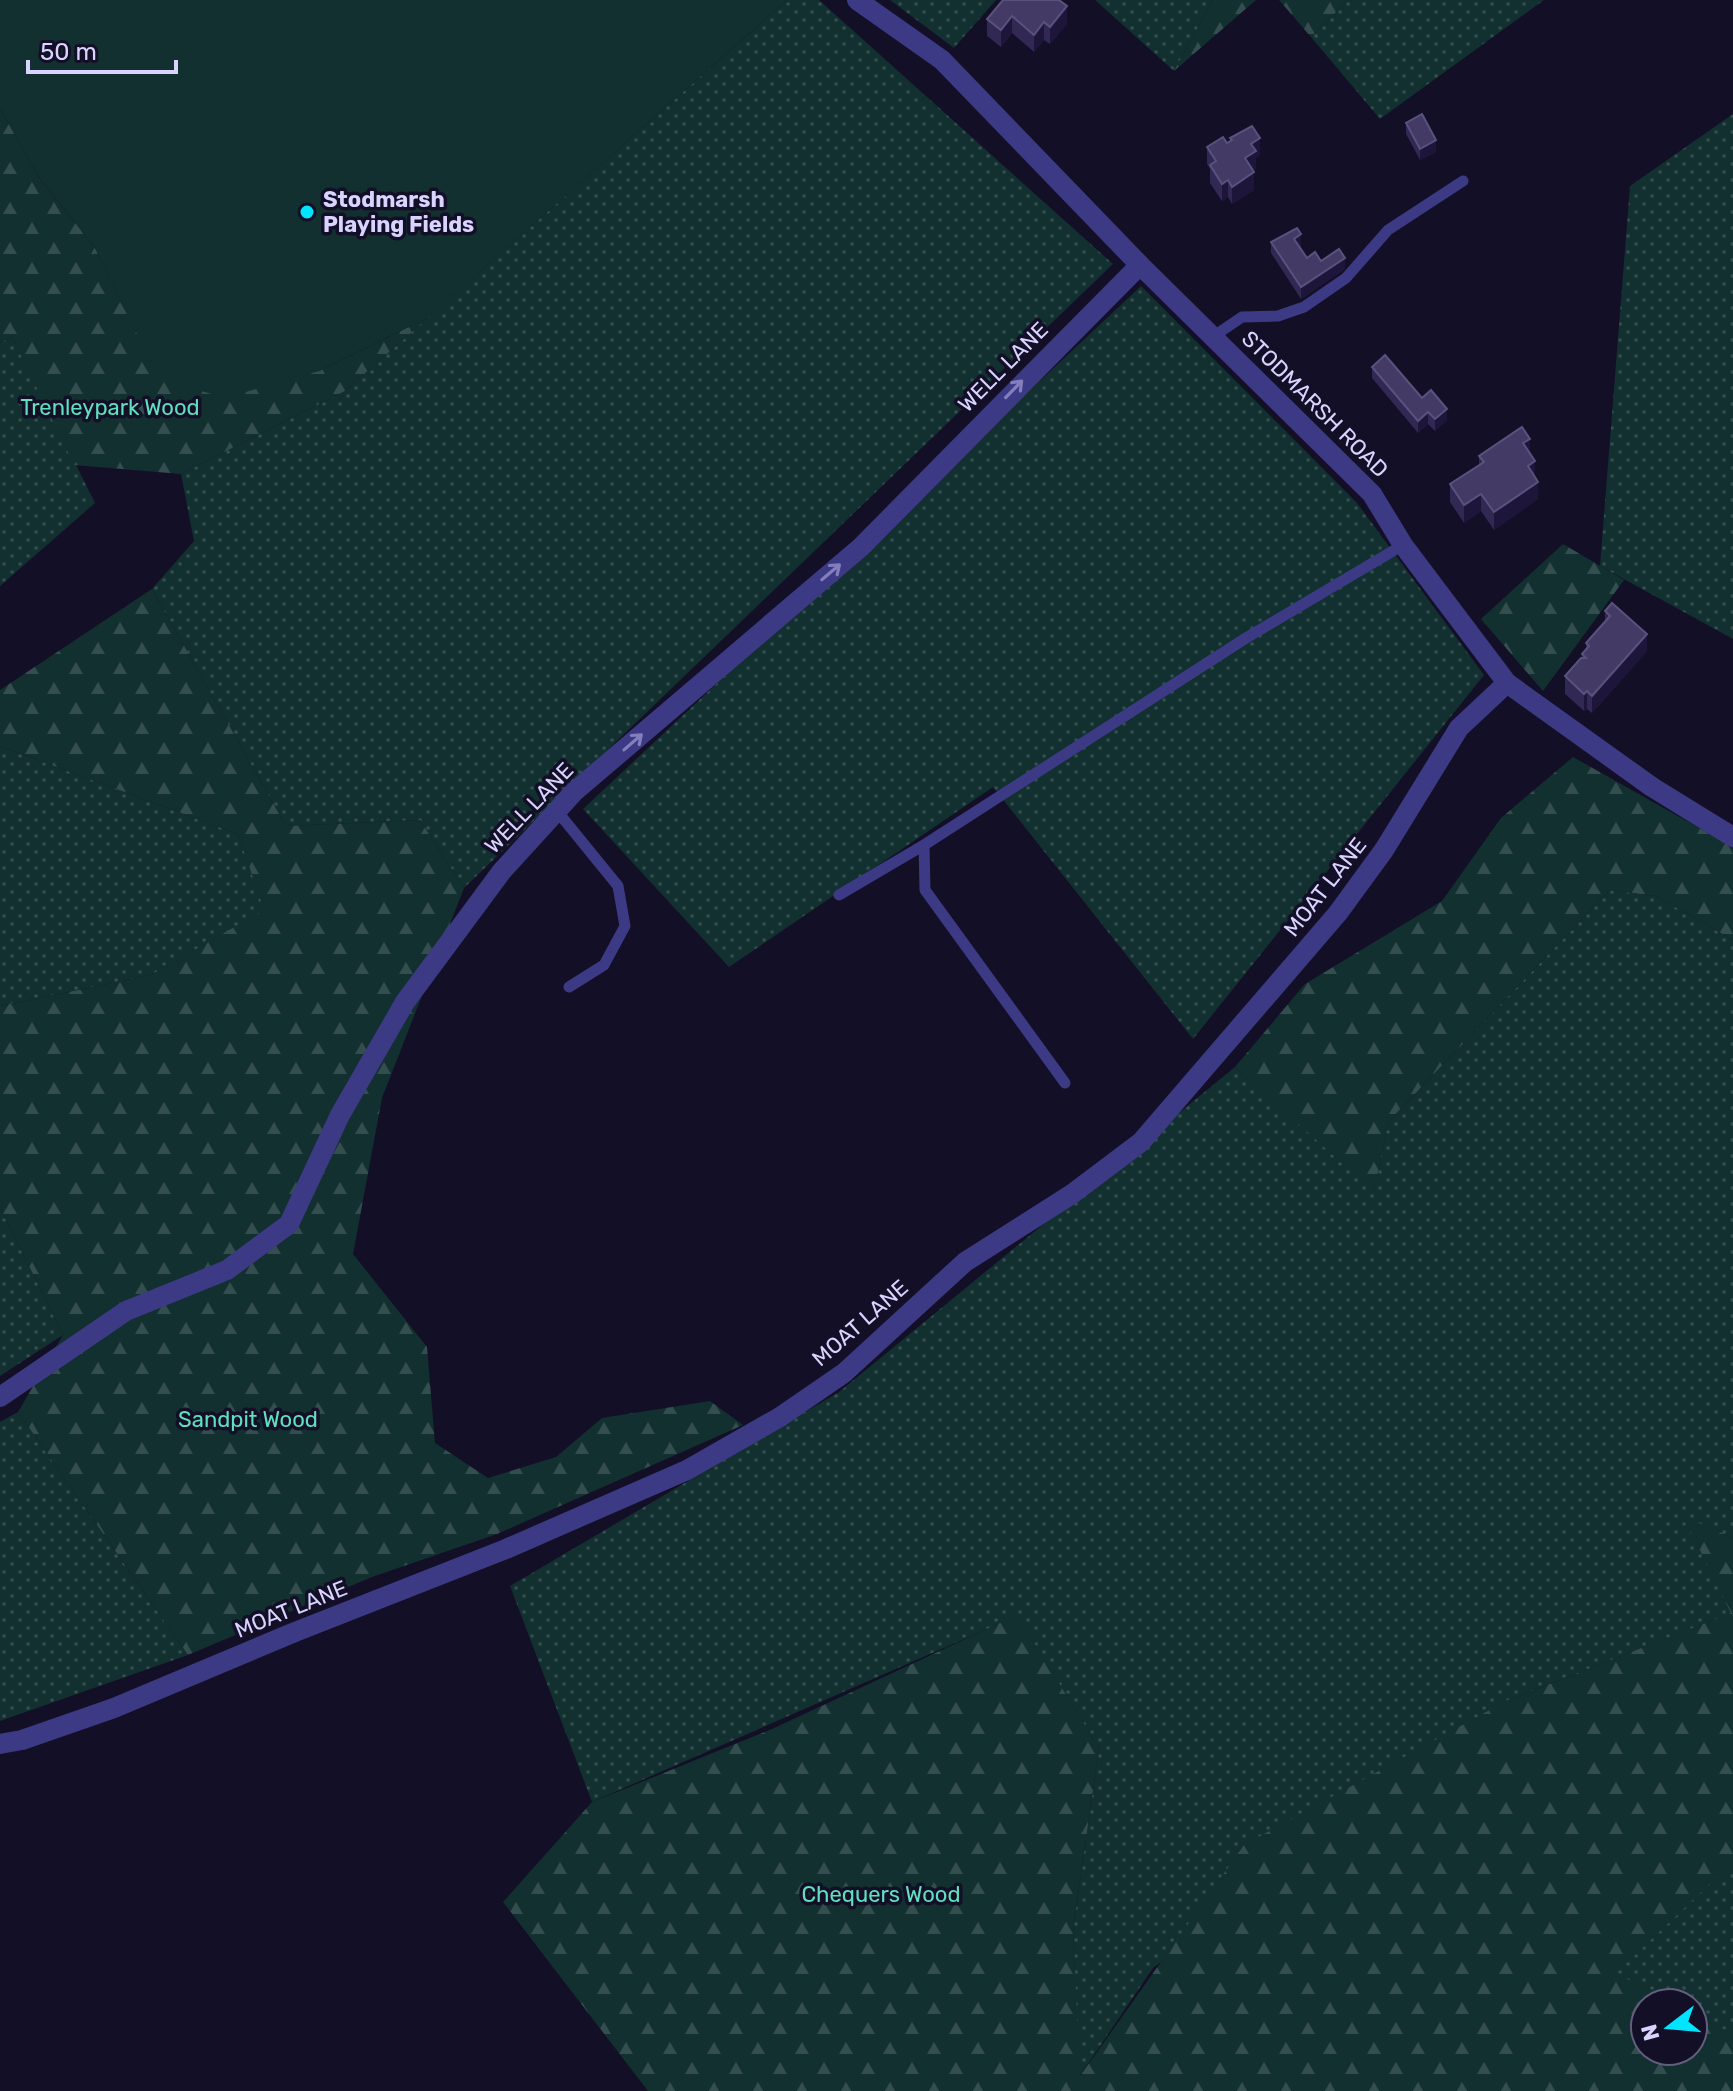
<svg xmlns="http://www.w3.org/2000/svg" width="1733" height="2091" viewBox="0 0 1733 2091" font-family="Rubik,sans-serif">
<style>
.grass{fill:url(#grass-dots);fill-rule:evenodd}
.forest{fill:url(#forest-firs)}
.garden{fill:#12302f}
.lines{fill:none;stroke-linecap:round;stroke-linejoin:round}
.service{stroke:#3d3a85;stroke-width:11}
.minor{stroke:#3d3a85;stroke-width:20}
.tertiary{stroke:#3d3a85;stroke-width:20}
.wall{fill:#312854}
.shaded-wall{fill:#1d163a}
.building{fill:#433a66;stroke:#5a527e;stroke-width:2}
.oneway{stroke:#837fbc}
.poi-dot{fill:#00e5ff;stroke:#130f26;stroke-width:3}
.labels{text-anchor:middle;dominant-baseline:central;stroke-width:7;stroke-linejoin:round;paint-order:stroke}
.poi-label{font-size:22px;font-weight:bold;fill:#d9d4ff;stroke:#130f26;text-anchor:start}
.street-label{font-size:22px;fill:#d9d4ff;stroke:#130f26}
.park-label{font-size:22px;fill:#5fe0c0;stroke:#130f26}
</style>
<defs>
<pattern id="grass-dots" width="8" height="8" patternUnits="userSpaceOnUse" patternTransform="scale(2)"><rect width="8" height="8" fill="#12302f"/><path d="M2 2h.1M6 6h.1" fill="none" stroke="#344d4e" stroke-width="1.8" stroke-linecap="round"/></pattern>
<pattern id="forest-firs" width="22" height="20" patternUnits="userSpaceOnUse" patternTransform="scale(2)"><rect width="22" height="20" fill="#12302f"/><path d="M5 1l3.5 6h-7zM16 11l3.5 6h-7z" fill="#344d4e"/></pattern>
</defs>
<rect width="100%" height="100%" fill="#130f26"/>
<path class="grass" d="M 787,0 L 819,0 L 1113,264 L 464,888 L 420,820 L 286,826 L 152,589 L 194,541 L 181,474 L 345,391 Z
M 890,0 L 996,0 L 954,48 Z
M 1095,0 L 1213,0 L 1174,71 Z
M 1348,0 L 1544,0 L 1380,119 L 1311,37 Z
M 1733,114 L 1733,639 L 1600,566 L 1630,186 Z
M 1141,286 L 1357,503 L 1484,675 L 1193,1039 L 993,787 L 729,967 L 583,809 Z
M 12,337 L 95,503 L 0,586 L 0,343 Z
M 0,746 L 238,834 L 265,910 L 151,975 L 0,1006 Z
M 1610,890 L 1656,896 L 1733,940 L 1733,1538 L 1684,1518 L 1732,1613 L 1506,1701 L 1153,1968 L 1079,2077 L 1073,1930 L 1099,1748 L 1017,1616 L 592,1802 L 510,1586 L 839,1392 L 1235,1067 L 1374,1191 L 1388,1122 Z
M 0,1207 L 63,1335 L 0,1376 Z
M 18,1412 L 188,1655 L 0,1721 L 0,1422 Z
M 1733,1802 L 1733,2091 L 1680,2091 L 1509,1904 ZM 1645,2003 L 1693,2003 L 1693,2051 L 1645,2051 Z"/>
<path class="forest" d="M 1213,0 L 1256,0 L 1174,71 Z
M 1279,0 L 1348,0 L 1311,37 Z
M 0,108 L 39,178 L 94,246 L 159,377 L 319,371 L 429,317 L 345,391 L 181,474 L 74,465 L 12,337 L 0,343 Z
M 1563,544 L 1624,580 L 1543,691 L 1481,619 Z
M 152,589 L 286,826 L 420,820 L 464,888 L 382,1098 L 353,1254 L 427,1347 L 435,1443 L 488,1478 L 556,1457 L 602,1418 L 710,1401 L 743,1425 L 497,1534 L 372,1577 L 188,1655 L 18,1412 L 63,1335 L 0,1207 L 0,1006 L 151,975 L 264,910 L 238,834 L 0,746 L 0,690 Z
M 1573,757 L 1733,847 L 1733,940 L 1656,896 L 1610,890 L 1388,1122 L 1374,1192 L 1235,1067 L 1305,984 L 1442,901 L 1501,818 Z
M 1683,1516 L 1733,1538 L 1733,1862 L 1616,1973 L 1673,2003 L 1645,2003 L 1645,2051 L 1693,2051 L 1693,2013 L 1733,2034 L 1733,2091 L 648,2091 L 503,1902 L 592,1802 L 772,1729 L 1017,1615 L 1099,1748 L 1073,1930 L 1080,2076 L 1244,1845 L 1506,1701 L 1731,1613 Z"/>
<path class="garden" d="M 0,0 L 787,0 L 429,317 L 319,371 L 224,398 L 158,377 L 94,246 L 39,178 L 0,108 Z"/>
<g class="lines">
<path class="service" d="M 1214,336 L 1242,317 L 1278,316 L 1304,307 L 1346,278 L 1388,230 L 1463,181
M 557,811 L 618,886 L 625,926 L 604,965 L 569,987
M 839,895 L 924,845
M 1065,1083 L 925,890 L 924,845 L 1246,638 L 1403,545"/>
<path class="minor" d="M 0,1397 L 126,1311 L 227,1270 L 289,1224 L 340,1115 L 405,1002 L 502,871 L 574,792 L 861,547 L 1140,265"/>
<path class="tertiary" d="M 857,0 L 942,60 L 1140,265 L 1372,494 L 1403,545 L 1507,683 L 1652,787 L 1733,837
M 0,1744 L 22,1740 L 114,1708 L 295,1632 L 506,1549 L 687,1470 L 780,1417 L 844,1373 L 965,1262 L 1072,1194 L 1141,1142 L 1338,913 L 1384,850 L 1459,728 L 1507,683"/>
</g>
<path class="wall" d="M 1003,0 L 1067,24 L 1050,44 L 1044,40 L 1034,52 L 1012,33 L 1001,47 L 987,36 L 987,19 Z
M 1406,123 L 1436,152 L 1420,160 L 1406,134 Z
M 1230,138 L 1260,155 L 1256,158 L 1256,168 L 1253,170 L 1254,190 L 1232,204 L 1228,197 L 1222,201 L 1210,183 L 1210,169 L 1207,164 L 1207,147 L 1227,143 L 1230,142 Z
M 1271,242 L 1301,246 L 1299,247 L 1307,258 L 1321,261 L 1345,269 L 1301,299 L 1271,253 Z
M 1372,367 L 1422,398 L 1447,420 L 1435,431 L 1428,424 L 1418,433 L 1372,378 Z
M 1530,453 L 1538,499 L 1494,530 L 1481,511 L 1464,523 L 1450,502 L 1450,484 L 1479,465 L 1479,456 Z
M 1605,611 L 1647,651 L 1592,713 L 1587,709 L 1584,711 L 1565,694 L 1565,676 L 1582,658 L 1582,654 L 1586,650 L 1586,643 L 1605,622 Z"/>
<path class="shaded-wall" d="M 1067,6 L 1067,24 L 1050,44 L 1050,27 Z
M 1012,16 L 1012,33 L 1001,47 L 1001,30 Z
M 1044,22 L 1044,40 L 1034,52 L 1034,35 Z
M 1260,138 L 1260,155 L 1256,158 L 1256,168 L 1245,175 L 1245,158 L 1251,144 Z
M 1436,140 L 1436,152 L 1420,160 L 1420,149 Z
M 1254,172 L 1254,190 L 1232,204 L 1232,187 Z
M 1228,180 L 1228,197 L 1222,201 L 1222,184 Z
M 1301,234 L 1301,246 L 1294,250 L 1294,239 Z
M 1345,258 L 1345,269 L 1301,299 L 1301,287 Z
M 1447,409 L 1447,420 L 1435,431 L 1435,419 Z
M 1428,412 L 1428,424 L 1418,433 L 1418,421 Z
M 1530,439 L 1530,456 L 1523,443 Z
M 1535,461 L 1535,478 L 1528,466 Z
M 1538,482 L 1538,499 L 1494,530 L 1494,512 Z
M 1481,494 L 1481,511 L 1464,523 L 1464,505 Z
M 1647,634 L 1647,651 L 1592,713 L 1592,696 Z
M 1587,691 L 1587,709 L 1584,711 L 1584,694 Z"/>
<path class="building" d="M 1003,0 L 1059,0 L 1067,6 L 1050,27 L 1044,22 L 1034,35 L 1012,16 L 1001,30 L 987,19 Z
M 1422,114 L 1436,140 L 1420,149 L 1406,123 Z
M 1252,126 L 1260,138 L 1251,144 L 1256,151 L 1245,158 L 1254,172 L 1232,187 L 1228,180 L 1222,184 L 1210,165 L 1216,161 L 1207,147 L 1223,137 L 1227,143 L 1232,140 L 1230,138 Z
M 1297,228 L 1301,234 L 1294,239 L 1307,258 L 1315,252 L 1321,261 L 1339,249 L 1345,258 L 1301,287 L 1271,242 Z
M 1385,355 L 1422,398 L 1431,390 L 1447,409 L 1435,419 L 1428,412 L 1418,421 L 1372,367 Z
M 1522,427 L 1530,439 L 1523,443 L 1535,461 L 1528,466 L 1538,482 L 1494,512 L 1481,494 L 1464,505 L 1450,484 L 1484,462 L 1479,456 Z
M 1612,603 L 1647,634 L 1592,696 L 1587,691 L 1584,694 L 1565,676 L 1581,658 L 1586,658 L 1582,654 L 1589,646 L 1586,643 L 1610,616 L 1605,611 Z"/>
<defs><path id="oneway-shaft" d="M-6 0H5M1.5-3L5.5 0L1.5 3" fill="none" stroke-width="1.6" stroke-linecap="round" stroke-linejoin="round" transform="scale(2)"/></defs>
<g class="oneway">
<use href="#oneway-shaft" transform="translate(1014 389) rotate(-46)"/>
<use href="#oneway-shaft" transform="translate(831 572) rotate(-40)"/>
<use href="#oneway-shaft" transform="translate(633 742) rotate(-41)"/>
</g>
<circle class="poi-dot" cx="307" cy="212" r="8"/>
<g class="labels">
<g class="poi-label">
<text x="323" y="199">Stodmarsh<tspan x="323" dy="25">Playing Fields</tspan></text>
</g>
<g class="street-label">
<text transform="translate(1003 367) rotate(-45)">WELL LANE</text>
<text transform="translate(1315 404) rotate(45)">STODMARSH ROAD</text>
<text transform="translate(529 808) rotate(-46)">WELL LANE</text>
<text transform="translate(1325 887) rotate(-52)">MOAT LANE</text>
<text transform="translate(860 1323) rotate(-41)">MOAT LANE</text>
<text transform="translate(291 1609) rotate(-22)">MOAT LANE</text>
</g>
<g class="park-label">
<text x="110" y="407">Trenleypark Wood</text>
<text x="248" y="1419">Sandpit Wood</text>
<text x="881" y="1894">Chequers Wood</text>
</g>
</g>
<g transform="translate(1669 2027) rotate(254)"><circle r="38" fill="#130f26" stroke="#625e7d" stroke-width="2"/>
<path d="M0-6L14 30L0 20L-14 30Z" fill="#00e5ff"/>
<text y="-12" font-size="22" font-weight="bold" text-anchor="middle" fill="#d9d4ff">N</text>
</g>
<path d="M28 60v12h148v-12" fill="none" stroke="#d9d4ff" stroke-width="4"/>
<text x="40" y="60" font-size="24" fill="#d9d4ff" stroke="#130f26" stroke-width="6" paint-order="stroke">50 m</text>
</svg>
